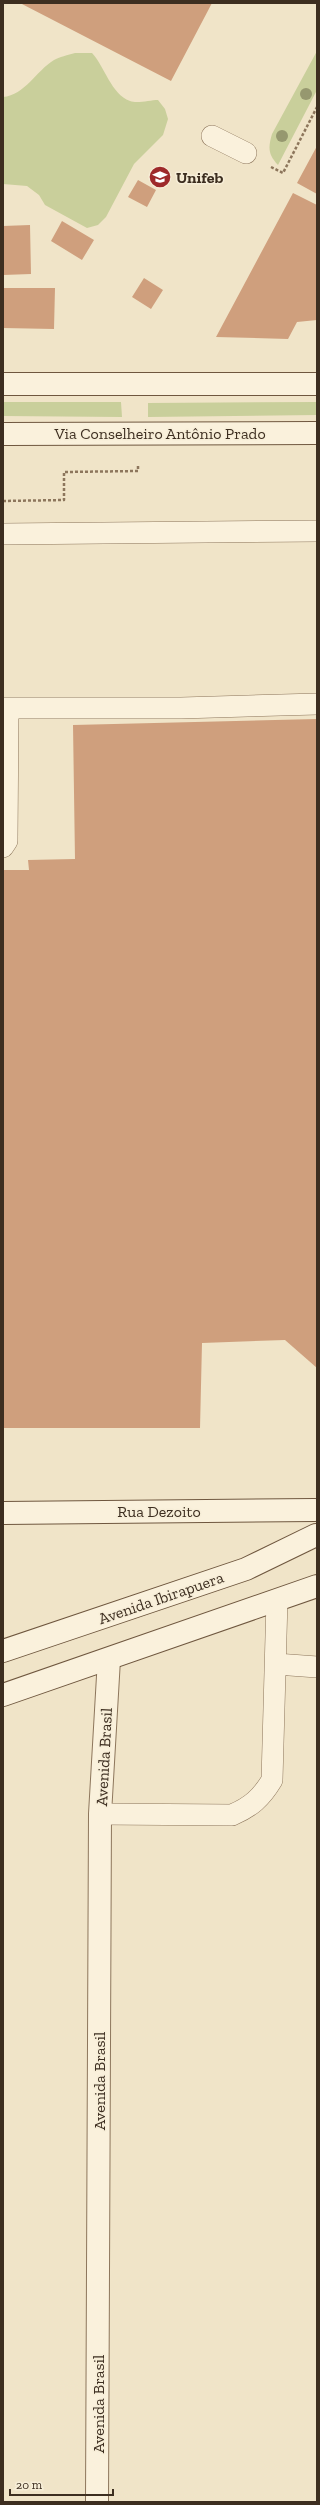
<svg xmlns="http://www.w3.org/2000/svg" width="320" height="2505" viewBox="0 0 320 2505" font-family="'Zilla Slab',serif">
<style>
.green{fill:#c9cf9b}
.building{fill:#cf9f7d}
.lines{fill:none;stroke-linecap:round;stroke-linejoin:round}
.lane-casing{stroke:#8d765c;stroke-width:22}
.street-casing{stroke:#8d765c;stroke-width:24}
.secondary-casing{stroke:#6f573f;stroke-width:24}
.path{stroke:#8d765c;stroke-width:2.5;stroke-dasharray:3 2;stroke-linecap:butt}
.lane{stroke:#faf1dc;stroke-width:21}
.street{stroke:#faf1dc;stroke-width:22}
.secondary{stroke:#faf1dc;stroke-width:22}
.tree{fill:#96986f}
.labels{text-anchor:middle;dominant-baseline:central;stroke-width:3;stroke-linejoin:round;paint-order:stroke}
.poi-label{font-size:16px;font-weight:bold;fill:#3d2e20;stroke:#f7eed8;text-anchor:start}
.street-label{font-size:16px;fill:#3d2e20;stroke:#f7eed8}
</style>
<rect width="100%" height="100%" fill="#f0e4c8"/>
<path class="green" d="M 317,51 L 317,90 L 278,165 C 268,154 268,148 272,134 Z
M 75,53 L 92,53 C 105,67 111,94 130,101 C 137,104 150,100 158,100 L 165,109 L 168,119 L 163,135 L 134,164 L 106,217 L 98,225 L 87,228 L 45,205 L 39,195 L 27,186 L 3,184 L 3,97 C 25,95 36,71 54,60 C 59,57 68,55 75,53 Z
M 3,402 L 121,402 L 122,417 L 3,416 Z
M 317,402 L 317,415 L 148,417 L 148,403 Z"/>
<path class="building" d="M 20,3 L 212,3 L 171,81 Z
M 317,146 L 317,194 L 297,183 Z
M 138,180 L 156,190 L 147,207 L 128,197 Z
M 293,193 L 317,205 L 317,320 L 297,322 L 288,339 L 216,337 Z
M 62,221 L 94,240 L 82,260 L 51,241 Z
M 30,225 L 31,274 L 3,275 L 3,226 Z
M 144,278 L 163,290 L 151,309 L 132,297 Z
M 3,288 L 55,288 L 54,329 L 3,328 Z
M 317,719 L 317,1368 L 285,1340 L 202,1343 L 200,1428 L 3,1428 L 3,870 L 29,870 L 28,860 L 75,859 L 73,725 Z"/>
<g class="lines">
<g class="lane-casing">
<path id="lane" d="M 212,136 L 246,153
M 3,534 L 317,531
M 3,708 L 181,708 L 317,704
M 3,847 L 7,841 L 8,709
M 276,1664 L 317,1667
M 100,1814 L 232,1815 C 251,1807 261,1798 272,1780 L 277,1600"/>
</g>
<g class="street-casing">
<path id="street" d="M 97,2502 L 100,1814 L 109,1659"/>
</g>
<g class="secondary-casing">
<path id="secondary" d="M 3,384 L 317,384
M 3,434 L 317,433
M 3,1513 L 315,1510
M 3,1651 L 246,1569 L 316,1535
M 3,1695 L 317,1586"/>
</g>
<path class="path" d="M 271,167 L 283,173 L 317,107
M 3,501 L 64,500 L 64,472 L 138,471 L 138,464"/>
<use href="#lane" class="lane"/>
<use href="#street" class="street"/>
<use href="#secondary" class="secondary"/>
</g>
<g class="tree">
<circle cx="306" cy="94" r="6"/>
<circle cx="282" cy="136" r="6"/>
</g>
<defs>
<g id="university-disc" transform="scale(1.15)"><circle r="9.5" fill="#9e2a2b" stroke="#f7eed8"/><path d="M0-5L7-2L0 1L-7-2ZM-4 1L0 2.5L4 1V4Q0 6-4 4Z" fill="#fff"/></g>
</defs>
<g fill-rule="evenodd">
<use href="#university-disc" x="160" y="177"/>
</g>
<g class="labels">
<g class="poi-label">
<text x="176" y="177">Unifeb</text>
</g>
<g class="street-label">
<text x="160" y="433">Via Conselheiro Antônio Prado</text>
<text x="159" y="1511">Rua Dezoito</text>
<text transform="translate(161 1598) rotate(-19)">Avenida Ibirapuera</text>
<text transform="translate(104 1757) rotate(-87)">Avenida Brasil</text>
<text transform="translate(99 2081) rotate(-90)">Avenida Brasil</text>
<text transform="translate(98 2404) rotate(-90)">Avenida Brasil</text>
</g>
</g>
<rect width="320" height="2505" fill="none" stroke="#3d2e20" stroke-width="8"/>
<path d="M10 2489v6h103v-6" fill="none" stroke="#3d2e20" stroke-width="2"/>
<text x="16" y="2489" font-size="12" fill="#3d2e20" stroke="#f7eed8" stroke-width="3" paint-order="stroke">20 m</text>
</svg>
